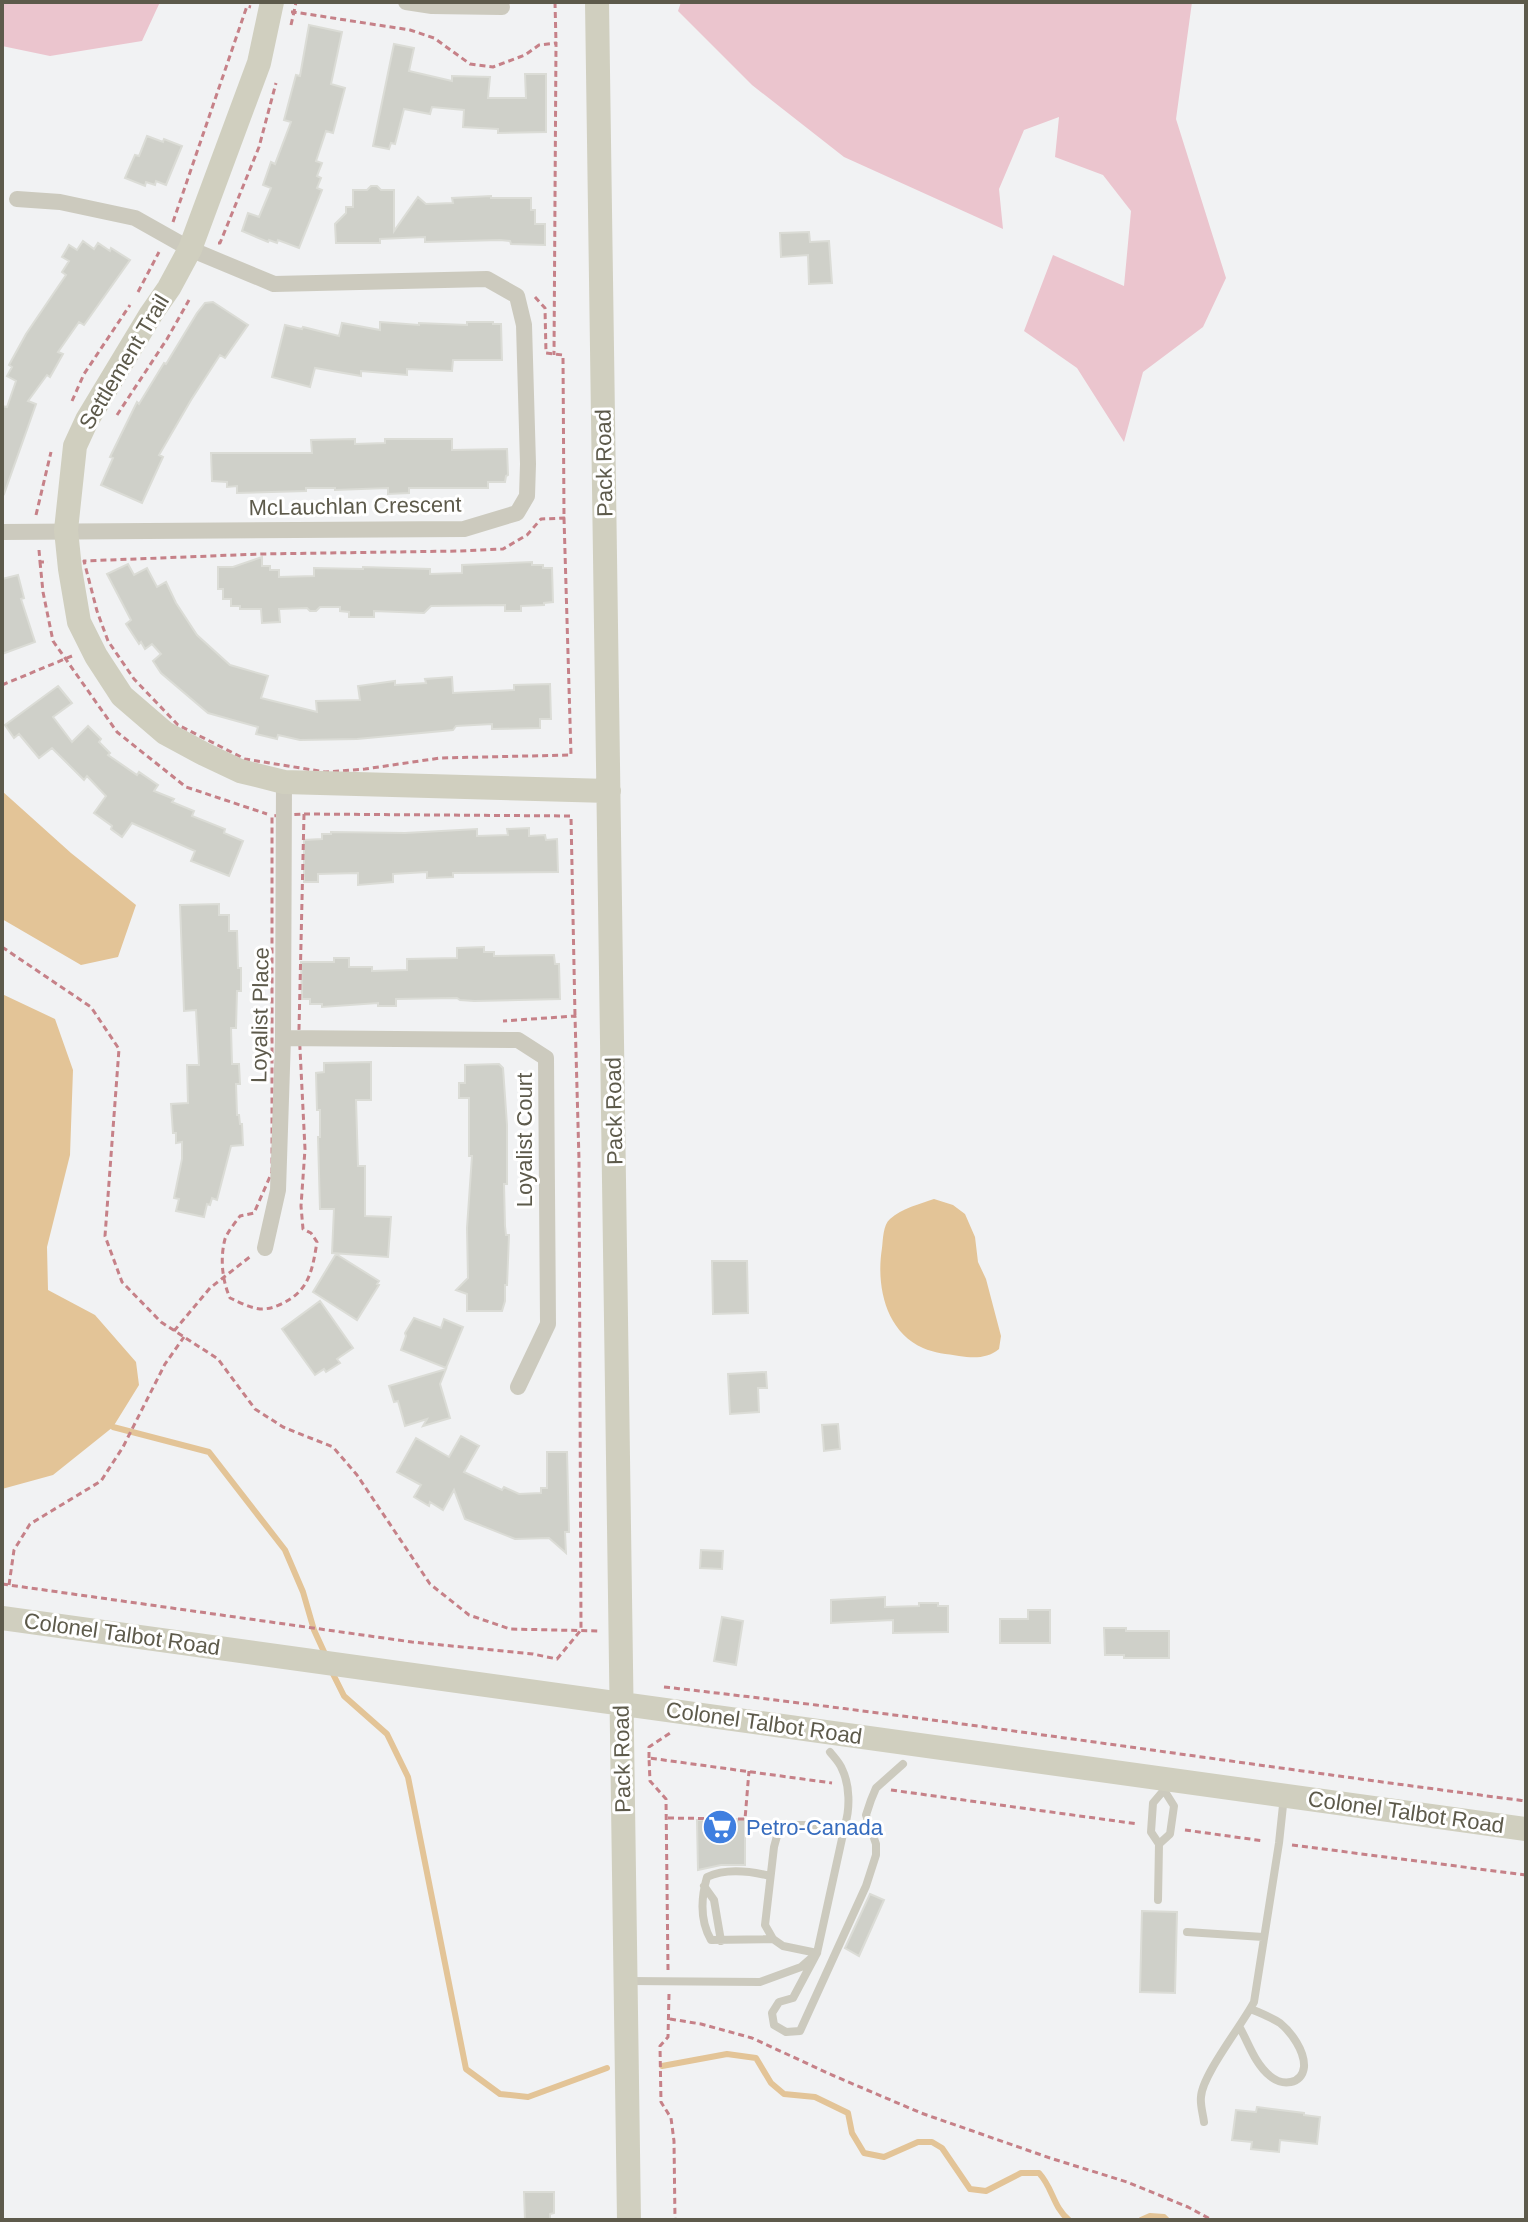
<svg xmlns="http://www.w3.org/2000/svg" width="1528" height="2222" viewBox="0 0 1528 2222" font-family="Helvetica,sans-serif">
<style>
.green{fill:#ebc5ce}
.water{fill:#e3c497}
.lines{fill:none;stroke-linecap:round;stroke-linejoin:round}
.stream{stroke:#e3c497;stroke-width:6}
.building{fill:#cfd0c9;stroke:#dbdcd6;stroke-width:2}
.path{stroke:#c68188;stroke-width:3;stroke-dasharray:6 4;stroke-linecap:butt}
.lane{stroke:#cccabe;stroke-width:8}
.street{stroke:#cccabe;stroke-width:16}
.secondary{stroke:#d0cfbf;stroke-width:24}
.labels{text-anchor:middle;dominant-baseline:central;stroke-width:6;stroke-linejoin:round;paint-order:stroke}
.street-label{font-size:22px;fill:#5d5a4b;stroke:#fff}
.shop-label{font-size:22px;fill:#366cbe;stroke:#fff;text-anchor:start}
</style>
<rect width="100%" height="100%" fill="#f1f2f3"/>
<path class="green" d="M 2,2 L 160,2 L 142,41 L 50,56 L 2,46 Z
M 681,2 L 1192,2 L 1176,119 L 1226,278 L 1203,327 L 1143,372 L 1124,442 L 1077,368 L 1024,331 L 1053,255 L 1124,286 L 1131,211 L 1103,175 L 1055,157 L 1059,117 L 1024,130 L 999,189 L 1003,229 L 844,157 L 752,85 L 678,11 Z"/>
<path class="water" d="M 2,791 L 71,853 L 136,905 L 118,957 L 81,965 L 2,919 Z
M 2,994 L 55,1019 L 73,1070 L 70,1155 L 47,1247 L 48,1290 L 95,1315 L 136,1362 L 139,1385 L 113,1427 L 53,1475 L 2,1489 Z
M 934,1199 L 953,1205 L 965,1214 L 975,1237 L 978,1262 L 986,1279 L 1001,1336 L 999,1349 C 987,1359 973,1358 959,1356 C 947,1354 934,1353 923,1348 C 885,1331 876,1285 882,1248 C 883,1239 883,1225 890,1219 C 902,1208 920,1204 934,1199 Z"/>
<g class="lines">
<path class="stream" d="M 113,1427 L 209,1452 L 285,1550 L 303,1592 L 314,1630 L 325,1654
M 332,1672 L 344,1696 L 387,1734 L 408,1777 L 466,2069 L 500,2094 L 528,2097 L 607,2068
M 662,2066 L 727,2054 L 756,2058 L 771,2083 L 784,2094 L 815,2097 L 848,2113 L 852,2133 L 864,2153 L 884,2157 L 918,2142 L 932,2142 L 942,2148 L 970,2189 L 986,2191 L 1021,2173 L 1039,2173 C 1053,2188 1053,2207 1069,2220
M 1141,2220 L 1150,2216 L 1164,2217 L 1167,2220"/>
</g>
<path class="building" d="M 309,25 L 342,32 L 331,84 L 345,88 L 333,133 L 326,131 L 316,161 L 322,163 L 317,176 L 321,178 L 317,188 L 322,190 L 299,248 L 278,240 L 277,243 L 269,240 L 268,242 L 242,231 L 248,213 L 259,217 L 271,188 L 263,185 L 271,162 L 275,164 L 291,122 L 284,120 L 296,75 L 300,76 Z
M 394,44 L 414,48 L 409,71 L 452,81 L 452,76 L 490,77 L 488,98 L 526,98 L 525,74 L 546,74 L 546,132 L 498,133 L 498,129 L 463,127 L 464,110 L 432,107 L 430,114 L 404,109 L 395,144 L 391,143 L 389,149 L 373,146 Z
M 147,136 L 163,142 L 164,139 L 182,146 L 166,185 L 156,181 L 155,185 L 146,182 L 145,186 L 125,178 L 135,155 L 139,156 Z
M 371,186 L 377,186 L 381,190 L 394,190 L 394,231 L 418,197 L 426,204 L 453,203 L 452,198 L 491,196 L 491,198 L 531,198 L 531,210 L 535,210 L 535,224 L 545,224 L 545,245 L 511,244 L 510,241 L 500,240 L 425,242 L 425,237 L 380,239 L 380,243 L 336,243 L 335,224 L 346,213 L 346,207 L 353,207 L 353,190 L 367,190 Z
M 809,232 L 810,242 L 829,241 L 832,283 L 809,284 L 808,255 L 781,257 L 780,233 Z
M 83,241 L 94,249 L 98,243 L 110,251 L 111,248 L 130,260 L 84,325 L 79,322 L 58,352 L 63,354 L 50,377 L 47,375 L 28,401 L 36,404 L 4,494 L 2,493 L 2,406 L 7,407 L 16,381 L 7,376 L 12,367 L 9,365 L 26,334 L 66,275 L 62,272 L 69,261 L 62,257 L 69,245 L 77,250 Z
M 213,302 L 248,325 L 225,358 L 220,355 L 191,400 L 159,455 L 163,457 L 142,503 L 101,485 L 113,458 L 110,457 L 137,402 L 139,404 L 164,363 L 166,364 L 197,313 L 205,303 Z
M 380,322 L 419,325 L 419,323 L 467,325 L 467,322 L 493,322 L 493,324 L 501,324 L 502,360 L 453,360 L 452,371 L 407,369 L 407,375 L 361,371 L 361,376 L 315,368 L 310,387 L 272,377 L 285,325 L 302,329 L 303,327 L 339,336 L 342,323 L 380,330 Z
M 355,439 L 355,444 L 385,443 L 385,439 L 452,439 L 452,450 L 507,449 L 508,475 L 506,476 L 505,482 L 488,482 L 488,488 L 409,488 L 409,493 L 388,494 L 388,488 L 335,490 L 335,488 L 306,488 L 306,491 L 237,493 L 237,486 L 227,487 L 227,482 L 212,481 L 211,453 L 312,453 L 311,440 Z
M 262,557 L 262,566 L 270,566 L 270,570 L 279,570 L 279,577 L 314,576 L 314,568 L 363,569 L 363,567 L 430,569 L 430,574 L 462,573 L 462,565 L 532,562 L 532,565 L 543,565 L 543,568 L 552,568 L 553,602 L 544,603 L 544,605 L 521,606 L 521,611 L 505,611 L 505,605 L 431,606 L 424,613 L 374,611 L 374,617 L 349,617 L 349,612 L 340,611 L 340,607 L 320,607 L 316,611 L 310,611 L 307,608 L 279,609 L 280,622 L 262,623 L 261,609 L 240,609 L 240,606 L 231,606 L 231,599 L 223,599 L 223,589 L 218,589 L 218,567 L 233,567 Z
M 128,564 L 134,575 L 147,568 L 157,587 L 166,582 L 176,603 L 197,635 L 230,665 L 268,676 L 261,698 L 317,712 L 316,701 L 360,700 L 358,686 L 395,681 L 395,685 L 426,683 L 425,679 L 452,677 L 453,693 L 514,690 L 514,685 L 550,684 L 551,719 L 540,719 L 540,728 L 492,729 L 492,724 L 456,726 L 453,730 L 357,739 L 300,740 L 278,735 L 277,739 L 256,734 L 258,727 L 208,713 L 161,673 L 153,661 L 161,654 L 152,644 L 145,649 L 141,642 L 139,644 L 126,624 L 131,620 L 107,574 Z
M 18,575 L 24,598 L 21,599 L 35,642 L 2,654 L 2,579 Z
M 58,686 L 72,703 L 53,717 L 72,742 L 88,726 L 101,739 L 99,742 L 110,753 L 108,755 L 137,775 L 139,772 L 158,785 L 154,791 L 174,799 L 172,802 L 194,811 L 192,816 L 225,829 L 224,833 L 243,841 L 229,876 L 191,861 L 195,851 L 132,823 L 122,837 L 111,829 L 112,826 L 94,813 L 106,796 L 87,776 L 84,780 L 52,748 L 39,758 L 19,734 L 14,738 L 5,725 Z
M 529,828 L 529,836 L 545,835 L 546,840 L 557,839 L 558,872 L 453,873 L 453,877 L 427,878 L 427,872 L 393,874 L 393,882 L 358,885 L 358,873 L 318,874 L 318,882 L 304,882 L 304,840 L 322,839 L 322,834 L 331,834 L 331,832 L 405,833 L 477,829 L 477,836 L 508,835 L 507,829 Z
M 219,904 L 219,915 L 229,915 L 229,931 L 237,931 L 238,968 L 241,968 L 241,991 L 237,991 L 236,1028 L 231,1028 L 232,1064 L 239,1064 L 240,1084 L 236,1084 L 237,1115 L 239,1115 L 240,1124 L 242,1124 L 243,1145 L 231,1146 L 217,1200 L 212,1198 L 210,1205 L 207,1204 L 204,1217 L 176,1211 L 179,1199 L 174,1198 L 182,1159 L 182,1142 L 176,1143 L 176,1133 L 173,1133 L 171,1104 L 188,1103 L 187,1065 L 199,1065 L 196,1010 L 184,1011 L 180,905 Z
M 484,947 L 484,952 L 494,952 L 494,956 L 554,955 L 555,964 L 559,964 L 560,999 L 474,1001 L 460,1000 L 457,998 L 396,999 L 396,1006 L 378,1006 L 378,1003 L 322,1007 L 322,1004 L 310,1004 L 310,999 L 302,999 L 301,962 L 334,962 L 334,958 L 349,958 L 349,967 L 372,967 L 372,971 L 407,970 L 407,959 L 457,958 L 457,948 Z
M 371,1062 L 371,1100 L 356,1100 L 358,1166 L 365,1166 L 365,1216 L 391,1217 L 388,1257 L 332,1253 L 334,1209 L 320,1209 L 318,1137 L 320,1137 L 320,1110 L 317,1110 L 316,1073 L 324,1072 L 324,1063 Z
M 499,1064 L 503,1068 L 507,1125 L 507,1184 L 504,1184 L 505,1226 L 506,1235 L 509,1235 L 507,1285 L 505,1285 L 505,1301 L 502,1311 L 467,1311 L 467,1294 L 456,1290 L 468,1278 L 467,1228 L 472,1156 L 469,1156 L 469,1098 L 459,1098 L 459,1083 L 465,1083 L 465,1065 Z
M 336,1254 L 379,1281 L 377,1284 L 379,1285 L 357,1320 L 313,1292 Z
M 712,1261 L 747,1261 L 748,1313 L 713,1314 Z
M 320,1301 L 353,1348 L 337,1359 L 340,1363 L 326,1372 L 324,1369 L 315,1375 L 282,1329 Z
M 414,1318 L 441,1328 L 444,1319 L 463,1327 L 446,1368 L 401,1350 L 406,1336 L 405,1333 Z
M 446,1369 L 440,1384 L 450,1418 L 423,1426 L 427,1419 L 405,1426 L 398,1401 L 394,1402 L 389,1386 Z
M 766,1372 L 767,1388 L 758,1388 L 759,1412 L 730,1414 L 728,1374 Z
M 838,1424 L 840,1449 L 824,1451 L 822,1425 Z
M 461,1436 L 479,1446 L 464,1472 L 502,1490 L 504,1487 L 519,1494 L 541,1493 L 541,1488 L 547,1488 L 547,1452 L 567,1452 L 569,1532 L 565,1532 L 566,1553 L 549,1538 L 515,1539 L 465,1519 L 454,1490 L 443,1510 L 430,1502 L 429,1506 L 414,1497 L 421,1485 L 397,1472 L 416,1438 L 449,1457 Z
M 701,1550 L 723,1551 L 722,1569 L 700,1568 Z
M 885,1597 L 885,1607 L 919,1606 L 919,1603 L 938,1603 L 938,1606 L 948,1606 L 948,1632 L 893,1633 L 893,1620 L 831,1623 L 831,1600 Z
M 1028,1610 L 1050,1610 L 1050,1643 L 1000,1643 L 1000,1619 L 1028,1619 Z
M 722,1617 L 743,1621 L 736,1665 L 714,1661 Z
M 1104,1628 L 1126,1628 L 1126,1631 L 1169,1631 L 1169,1658 L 1124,1658 L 1124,1655 L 1105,1655 Z
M 745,1819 L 745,1865 L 721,1865 L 698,1870 L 697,1820 Z
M 870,1894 L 884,1900 L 859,1956 L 845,1948 Z
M 1142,1911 L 1177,1912 L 1175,1993 L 1140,1992 Z
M 1257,2107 L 1304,2113 L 1304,2115 L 1320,2117 L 1317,2144 L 1280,2140 L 1279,2152 L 1251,2149 L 1252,2142 L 1232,2140 L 1236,2110 L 1256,2112 Z
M 524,2192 L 554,2192 L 554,2213 L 550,2214 L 550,2220 L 525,2220 Z"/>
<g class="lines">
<path class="path" d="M 555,2 L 556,43
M 291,12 L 294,12 L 296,2
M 291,25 L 294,12 L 410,30 L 434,38 L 470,64 L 493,67 L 525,55 L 539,45 L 556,43 L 554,355
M 173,222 L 247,6 L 251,7
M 218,243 L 220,243 L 259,147 L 276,83
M 138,292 L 159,252
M 535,297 L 545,308 L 546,353 L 563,355 L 564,518
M 72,401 L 84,374 L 130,305
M 117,415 L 167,339 L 189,300
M 36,515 L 51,452
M 564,518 L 571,755 L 440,758 L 365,769 L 325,772 L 245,759 L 178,725 L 134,679 L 108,641 L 97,611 L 84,561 L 261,554 L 459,551 L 503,549 L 527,535 L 541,519 Z
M 39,550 L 40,562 L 48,562
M 40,562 L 43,592 L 53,641 L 117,732 L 186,787 L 267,814
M 2,685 L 72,656
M 304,814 L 299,1029 L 305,1149 L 301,1206 L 303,1229 L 311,1233 L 317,1242 C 312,1272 309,1292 279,1305 C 273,1308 267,1309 260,1309 C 250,1308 239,1302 230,1298 C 222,1280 220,1258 225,1239 C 228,1231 235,1223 240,1216 L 254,1213 L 272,1172 L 272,816 Z
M 304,814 L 571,816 L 575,1016
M 2,947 L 91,1007 L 119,1049 L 105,1236 L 122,1282 L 161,1322 L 218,1359 L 255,1409 L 283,1427 L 333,1447 L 357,1475 L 430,1584 L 469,1615 L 510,1629 L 601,1631
M 174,1331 L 210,1288 L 251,1256
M 2,1584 L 412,1642 L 533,1654 L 557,1659 L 581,1630 L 579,1160 L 575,1016 L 503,1021
M 9,1585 L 14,1550 L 30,1524 L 101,1481 L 123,1447 L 165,1364 L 184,1337
M 664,1687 C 952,1719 1238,1764 1526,1801
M 649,1758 L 649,1747 L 670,1733
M 891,1790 L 1138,1824
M 668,1818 L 745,1819 L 749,1771
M 1185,1830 L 1264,1841
M 1292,1845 L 1526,1875
M 668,1970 L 666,1799 L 650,1781 L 649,1758 L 832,1783
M 669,1994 L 668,2037 L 660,2046 L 661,2102 L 671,2118 L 674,2141 L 675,2220
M 670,2019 L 701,2024 L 752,2038 L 832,2075 L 921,2113 L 1050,2158 L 1127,2182 L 1188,2207 L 1212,2220"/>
<path class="lane" d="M 845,1825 L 817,1953 L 793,1998 L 779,2002 L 772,2013 L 774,2025 L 786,2032 L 800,2031 L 866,1886 L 876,1855 L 876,1844 L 866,1815 L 871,1800 L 876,1788 L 903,1764
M 1159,1844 L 1170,1834 L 1174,1806 L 1164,1790
M 770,1876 C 750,1871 726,1868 707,1877 C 701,1898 700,1921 711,1940 L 773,1939
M 704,1886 L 714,1900 L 721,1941
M 1158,1900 L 1159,1844 L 1151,1832 L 1153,1803 L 1164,1790 L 1165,1783
M 1187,1932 L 1263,1937
M 630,1981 L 760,1982 L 801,1967 L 817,1953 L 783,1946 L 773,1939 L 765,1925 L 774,1847 L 780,1825 L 845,1825 C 850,1809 850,1785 842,1769 C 840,1763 834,1757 830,1752
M 1240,2028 C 1249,2044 1255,2064 1270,2076 C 1282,2086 1302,2085 1304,2067 C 1305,2051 1291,2032 1280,2023 C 1271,2017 1260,2013 1251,2009
M 1204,2122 C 1203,2114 1200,2105 1201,2097 C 1202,2075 1242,2025 1254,2002 L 1279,1843 L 1284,1796"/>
<path class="street" d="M 406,2 L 432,6 L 502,7
M 2,532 L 464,529 L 517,513 L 527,496 L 528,464 L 524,325 L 517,296 L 487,279 L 274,284 L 190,249 L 135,218 L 60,202 L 17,199
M 283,1038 L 518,1040 L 546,1058 L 548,1324 L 518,1387
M 265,1248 L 278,1190 L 283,1038 L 284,782"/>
<path class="secondary" d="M 272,2 L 259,63 L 190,249 L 169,288 L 151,314 L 87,420 L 75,446 L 66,530 L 70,569 L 79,622 L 96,656 L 122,696 L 165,733 L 204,754 L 240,771 L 284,782 L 609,791
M 597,2 L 629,2220
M 2,1618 L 1526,1829"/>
</g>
<defs>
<g id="supermarket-disc" transform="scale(1.8)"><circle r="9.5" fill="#3f7fe0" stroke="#fff"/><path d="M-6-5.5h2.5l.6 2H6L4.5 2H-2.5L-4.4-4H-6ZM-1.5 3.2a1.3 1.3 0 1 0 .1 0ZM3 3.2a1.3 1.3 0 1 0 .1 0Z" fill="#fff"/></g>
</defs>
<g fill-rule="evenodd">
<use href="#supermarket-disc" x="720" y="1827"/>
</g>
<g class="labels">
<g class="street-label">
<text transform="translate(124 362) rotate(-59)">Settlement Trail</text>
<text transform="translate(604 463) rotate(-91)">Pack Road</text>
<text transform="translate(355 506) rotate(-1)">McLauchlan Crescent</text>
<text transform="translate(260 1015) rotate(-89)">Loyalist Place</text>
<text transform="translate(614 1111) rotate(-91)">Pack Road</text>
<text transform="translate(524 1140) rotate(-90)">Loyalist Court</text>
<text transform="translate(122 1634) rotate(8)">Colonel Talbot Road</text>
<text transform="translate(764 1723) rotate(8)">Colonel Talbot Road</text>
<text transform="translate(622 1759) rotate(-91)">Pack Road</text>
<text transform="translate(1406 1812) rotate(8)">Colonel Talbot Road</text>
</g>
<g class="shop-label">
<text x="746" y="1827">Petro-Canada</text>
</g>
</g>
<rect width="1528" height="2222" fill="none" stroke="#5d5a4b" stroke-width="8"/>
</svg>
